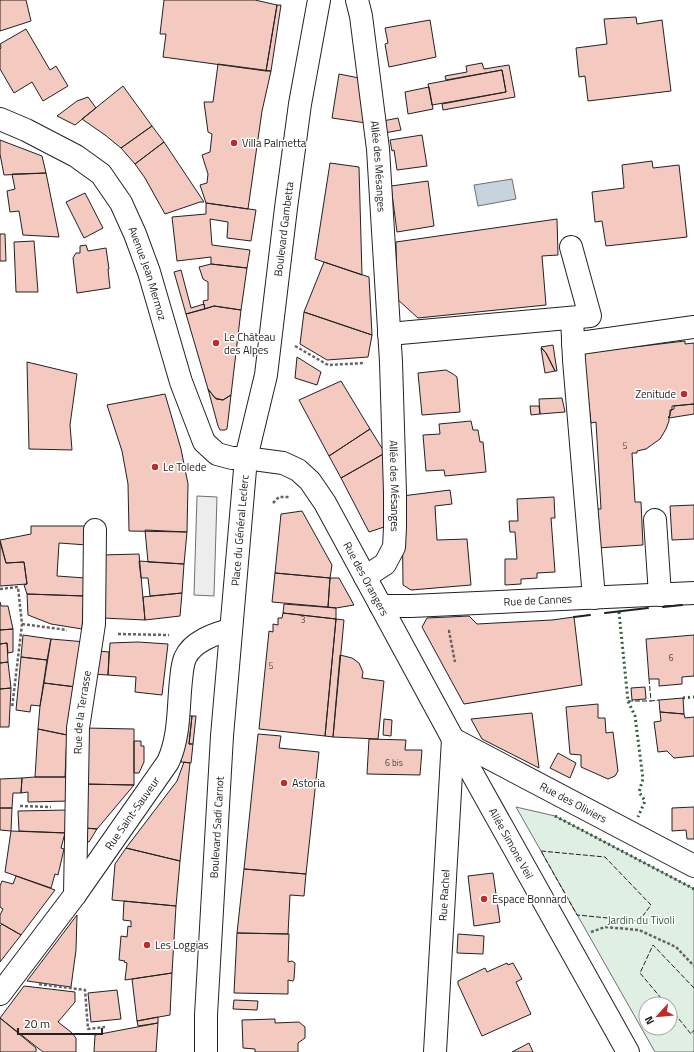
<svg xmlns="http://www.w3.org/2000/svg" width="694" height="1052" viewBox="0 0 694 1052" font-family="'Titillium Web',sans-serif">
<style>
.green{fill:#e0efe3;stroke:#6f6f6f;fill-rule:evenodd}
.parking{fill:#ededed;stroke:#6f6f6f}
.water{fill:#c7d3dd;stroke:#6f6f6f}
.building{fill:#f3c9c0;stroke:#222}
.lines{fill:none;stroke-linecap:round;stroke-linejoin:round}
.minor-casing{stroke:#222;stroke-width:24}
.major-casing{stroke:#222;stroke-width:24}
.path{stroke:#646464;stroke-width:2.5;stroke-dasharray:3 2;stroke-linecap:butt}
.minor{stroke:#fff;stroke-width:22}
.major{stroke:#fff;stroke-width:22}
.hedge{stroke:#2f5e38;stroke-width:3;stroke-dasharray:2 3;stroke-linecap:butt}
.fence{stroke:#222;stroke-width:1;stroke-dasharray:5 2;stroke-linecap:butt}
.wall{stroke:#222;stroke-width:2}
.poi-dot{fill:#c62828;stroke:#fff;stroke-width:1.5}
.labels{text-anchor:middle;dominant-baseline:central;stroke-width:3;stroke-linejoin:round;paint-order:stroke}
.number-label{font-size:9px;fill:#564c4a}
.poi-label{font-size:11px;fill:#222;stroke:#fff;text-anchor:start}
.street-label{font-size:11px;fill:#222;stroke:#fff}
.park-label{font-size:11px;fill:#2f5e38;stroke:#fff}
</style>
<rect width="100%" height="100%" fill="#fff"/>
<path class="green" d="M 516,807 L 555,816 L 694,889 L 694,1052 L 655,1052 ZM 646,1004 L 670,1004 L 670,1028 L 646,1028 Z"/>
<path class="parking" d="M 197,496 L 217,497 L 214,596 L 194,595 Z"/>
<path class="water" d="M 512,179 L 516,199 L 478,206 L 474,185 Z"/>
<path class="building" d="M 0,0 L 26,0 L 31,21 L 0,31 Z
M 164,0 L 255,0 L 277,5 L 266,71 L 163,57 L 166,34 L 160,34 Z
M 277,5 L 281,5 L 271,71 L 266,71 Z
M 636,17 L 637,24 L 662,20 L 671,91 L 588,101 L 585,76 L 579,77 L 576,48 L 607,44 L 604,19 Z
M 430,20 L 436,57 L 389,67 L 385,44 L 388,43 L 385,28 Z
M 26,29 L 50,70 L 56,66 L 68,86 L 43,101 L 32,82 L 14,93 L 0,69 L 0,49 L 1,48 L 0,44 Z
M 482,63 L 484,69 L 509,65 L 515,97 L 443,110 L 442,104 L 506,92 L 502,70 L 446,80 L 445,76 L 467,72 L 466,66 Z
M 218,64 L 271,71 L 262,111 L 248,209 L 206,203 L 200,185 L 207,183 L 208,174 L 202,155 L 210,152 L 212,134 L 208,132 L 204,102 L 213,102 Z
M 502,70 L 506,92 L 432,105 L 428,84 Z
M 339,74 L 364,79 L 366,123 L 332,118 Z
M 123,86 L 152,126 L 121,148 L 105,135 L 82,119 Z
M 429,87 L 433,109 L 408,114 L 405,92 Z
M 88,97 L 96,108 L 75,125 L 57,116 L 77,101 Z
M 398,118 L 401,130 L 384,133 L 383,121 Z
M 152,126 L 164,142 L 135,164 L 121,148 Z
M 422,135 L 427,166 L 397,170 L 394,150 L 392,151 L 390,140 Z
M 0,140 L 42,156 L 46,173 L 4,175 L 0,154 Z
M 164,142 L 204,202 L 200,202 L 165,214 L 145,178 L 135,164 Z
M 652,161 L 653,168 L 679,165 L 687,237 L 606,246 L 602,221 L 595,222 L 592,192 L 624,188 L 622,165 Z
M 330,163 L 359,167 L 362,275 L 315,259 Z
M 46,173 L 59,237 L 23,235 L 19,211 L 10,212 L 7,191 L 15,189 L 12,174 Z
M 428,181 L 434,226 L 397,232 L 391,186 Z
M 85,193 L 103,228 L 84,238 L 66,202 Z
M 206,203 L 256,210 L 251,241 L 227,238 L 228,222 L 210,219 L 212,245 L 250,250 L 247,268 L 211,264 L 211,257 L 177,261 L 172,217 L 206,214 Z
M 557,219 L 558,255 L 542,256 L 546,305 L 418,318 L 397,299 L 396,242 Z
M 0,234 L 5,234 L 6,261 L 0,261 Z
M 34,241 L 38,292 L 16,292 L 14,242 Z
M 86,245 L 88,251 L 106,248 L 109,269 L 108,269 L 110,288 L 77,293 L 73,258 L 76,253 L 80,253 L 80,246 Z
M 324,262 L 369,277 L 372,335 L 304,312 Z
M 211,264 L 247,268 L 241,310 L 214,306 L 205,309 L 203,301 L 208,300 L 208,282 L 203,279 L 199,267 Z
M 181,270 L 191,308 L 204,304 L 205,309 L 186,314 L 174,272 Z
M 214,306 L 241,310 L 231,395 L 223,400 L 215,398 L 208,389 L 186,314 Z
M 304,312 L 372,335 L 368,357 L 327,360 L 300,344 Z
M 685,341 L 685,344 L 694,343 L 694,404 L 672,406 L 672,410 L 670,410 L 670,416 L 668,417 L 669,418 L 669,421 L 666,429 L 660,439 L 646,449 L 637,451 L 637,453 L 632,453 L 635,502 L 641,502 L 643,545 L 597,548 L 595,509 L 601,509 L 596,422 L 591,423 L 583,353 Z
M 553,345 L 557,371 L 555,371 L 546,353 L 541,347 Z
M 541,348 L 546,353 L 555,371 L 545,373 Z
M 297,357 L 321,372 L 317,385 L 295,378 Z
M 27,362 L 77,374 L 70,425 L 72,450 L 29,449 Z
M 446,370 L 453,374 L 457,377 L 460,412 L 422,415 L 418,373 Z
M 341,381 L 370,429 L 329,456 L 299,400 Z
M 208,389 L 216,399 L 223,400 L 231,395 L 227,429 L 225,430 L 220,430 L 218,426 Z
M 165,394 L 181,449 L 188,484 L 187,532 L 129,531 L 128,484 L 122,451 L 107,405 Z
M 562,398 L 565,412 L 540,414 L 539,399 Z
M 694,404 L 694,414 L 669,418 L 671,410 L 674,409 L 674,406 Z
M 530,406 L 539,406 L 540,414 L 531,415 Z
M 471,421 L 473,430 L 478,430 L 480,442 L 483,442 L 486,472 L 445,476 L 444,470 L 426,471 L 423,435 L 440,434 L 439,424 Z
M 370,429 L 385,453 L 341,478 L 329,456 Z
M 385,453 L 387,526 L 369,532 L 341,478 Z
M 450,490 L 452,504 L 435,506 L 437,540 L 467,539 L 471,585 L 411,590 L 403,585 L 402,496 Z
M 554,497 L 555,518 L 551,518 L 555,572 L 537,573 L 537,578 L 521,579 L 521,584 L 505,585 L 505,559 L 517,559 L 515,532 L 510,532 L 509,521 L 518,521 L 517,499 Z
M 694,505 L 694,539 L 672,540 L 670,506 Z
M 302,511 L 332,565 L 330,578 L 275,573 L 281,514 Z
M 31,526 L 88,526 L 87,545 L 59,543 L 57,576 L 85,578 L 84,596 L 27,594 L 24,585 L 27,584 L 24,562 L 6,563 L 0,540 L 31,534 Z
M 145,530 L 187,532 L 184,564 L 148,562 Z
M 0,542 L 6,563 L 24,562 L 27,584 L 0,586 Z
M 139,554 L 145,620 L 103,618 L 101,555 Z
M 139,561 L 184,564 L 182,593 L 150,596 L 148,578 L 141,578 Z
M 275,573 L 330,578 L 328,607 L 272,602 Z
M 330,578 L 339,578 L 354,605 L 336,608 L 328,607 Z
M 182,593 L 180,616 L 145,620 L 143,597 Z
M 27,594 L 84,596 L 82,629 L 51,624 L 28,615 Z
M 0,602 L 1,606 L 8,606 L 13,629 L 0,630 Z
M 284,604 L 336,608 L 336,619 L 283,613 Z
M 283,613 L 336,619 L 325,736 L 259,729 L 269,631 L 273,632 L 273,624 L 278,625 L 278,618 L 282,618 Z
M 469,616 L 477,624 L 552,620 L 574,617 L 582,685 L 464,704 L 422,627 L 427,618 Z
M 336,619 L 344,620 L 333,737 L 325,736 Z
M 13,629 L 13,652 L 8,653 L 7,643 L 0,644 L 0,630 Z
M 23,635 L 51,639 L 47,660 L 21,657 Z
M 694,635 L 694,676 L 682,677 L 682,684 L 659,686 L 659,679 L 649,679 L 646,639 Z
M 51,639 L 86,642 L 76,687 L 44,683 Z
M 138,642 L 168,644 L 162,695 L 135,692 L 136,677 L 108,675 L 110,643 Z
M 7,643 L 8,662 L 0,663 L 0,644 Z
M 99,651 L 109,652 L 108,675 L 91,674 Z
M 340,655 L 352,658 L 359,663 L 363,672 L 362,678 L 384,681 L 378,739 L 333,737 Z
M 21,657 L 47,660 L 40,706 L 31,705 L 30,712 L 16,710 Z
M 8,662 L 11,688 L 0,689 L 0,663 Z
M 44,683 L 76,687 L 67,735 L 38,729 L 40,706 Z
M 645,687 L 646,699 L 632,700 L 631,688 Z
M 11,688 L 9,727 L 0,727 L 0,689 Z
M 683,698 L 684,714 L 660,712 L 659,700 Z
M 598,704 L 598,718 L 605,718 L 606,733 L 613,732 L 618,771 L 615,776 L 608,779 L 581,767 L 581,755 L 570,754 L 566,707 Z
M 660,712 L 684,714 L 685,718 L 694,717 L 694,756 L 674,758 L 667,751 L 658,752 L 654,722 L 661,721 Z
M 532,713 L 539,768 L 482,739 L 471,719 Z
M 186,715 L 192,716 L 189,744 L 193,744 L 191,763 L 181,762 Z
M 192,716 L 196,716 L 193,744 L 189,744 Z
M 384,719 L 392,720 L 391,736 L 383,735 Z
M 85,728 L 134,729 L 134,785 L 83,784 Z
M 38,729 L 67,735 L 65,777 L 35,777 Z
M 258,734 L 281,736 L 279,748 L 319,752 L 306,874 L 244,869 Z
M 369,739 L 406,740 L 405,750 L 422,750 L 420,775 L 367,774 Z
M 134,741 L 141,741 L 141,746 L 144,746 L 144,762 L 139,773 L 134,773 Z
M 558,753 L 576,763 L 570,778 L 550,768 Z
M 184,762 L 190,763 L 180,861 L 126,848 L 177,781 Z
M 35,777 L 68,777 L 69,801 L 28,802 L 28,792 L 21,793 L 22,778 Z
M 22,778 L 21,793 L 13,793 L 12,808 L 0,808 L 0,779 Z
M 83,784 L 134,785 L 97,829 L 85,828 Z
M 694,807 L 694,839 L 687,839 L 686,830 L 672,831 L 672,808 Z
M 0,808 L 12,808 L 11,831 L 0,830 Z
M 68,810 L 68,833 L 19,831 L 18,811 Z
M 85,828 L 97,829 L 89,842 L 85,841 Z
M 11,831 L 65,833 L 61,848 L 64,849 L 58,875 L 55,874 L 51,888 L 5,872 Z
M 126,848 L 180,861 L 176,906 L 112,900 L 115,864 Z
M 244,869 L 306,874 L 304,896 L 290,895 L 288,934 L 237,933 Z
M 493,873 L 500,922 L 474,926 L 468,876 Z
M 16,876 L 55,890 L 21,935 L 0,923 L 0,915 L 3,909 L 0,907 L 0,886 L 2,881 L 13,884 Z
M 124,901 L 176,906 L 172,973 L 125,980 L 127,963 L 124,962 L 125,961 L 119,960 L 121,936 L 127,937 L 128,926 L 131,927 L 131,921 L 123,920 Z
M 77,915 L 76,950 L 71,987 L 27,981 Z
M 2,924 L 21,935 L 0,962 L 0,926 Z
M 237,933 L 289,934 L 288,962 L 292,961 L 295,963 L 294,979 L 293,981 L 288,980 L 288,994 L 234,993 Z
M 458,934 L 484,936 L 483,954 L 457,953 Z
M 507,963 L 508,965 L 513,963 L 522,979 L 516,982 L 531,1014 L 482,1036 L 458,984 L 458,981 L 485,968 L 487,972 Z
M 172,973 L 170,1015 L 137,1021 L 132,979 Z
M 24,986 L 75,992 L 75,1002 L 58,1022 L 71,1032 L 76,1038 L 76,1052 L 43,1052 L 0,1018 Z
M 117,990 L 121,1019 L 91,1022 L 88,993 Z
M 234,1000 L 258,1001 L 257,1010 L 233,1009 Z
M 158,1017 L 158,1023 L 138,1026 L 137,1021 Z
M 0,1018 L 36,1048 L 36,1052 L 0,1052 Z
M 275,1019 L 275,1023 L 299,1022 L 305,1027 L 305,1038 L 298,1043 L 298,1052 L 255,1052 L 255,1049 L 243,1048 L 242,1020 Z
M 158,1023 L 156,1052 L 94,1052 L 95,1035 Z
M 529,1043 L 533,1052 L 512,1052 Z"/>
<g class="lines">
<g class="minor-casing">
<g id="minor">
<path id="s1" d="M 357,0 L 361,16 L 378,149 L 391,362 L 395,493 L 395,527 L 394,547 L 385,564 L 365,577"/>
<path id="s2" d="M 0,119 L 26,130 L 76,156 L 101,174 L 121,203 L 135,234 L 149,272 L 181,382 L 204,442 L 217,454 L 232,458 L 246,458 L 283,463 L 298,470 L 310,481 L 325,503 L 453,739 L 628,1052"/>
<path d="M 572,318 L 574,360 L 594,598"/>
<path d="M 389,334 L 590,316 L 571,247"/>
<path d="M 573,344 L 694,327"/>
<path d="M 655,520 L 660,595"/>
<path id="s3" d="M 381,606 L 411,606 L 694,593"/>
<path id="s4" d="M 453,739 L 694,866"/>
<path id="s5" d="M 75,895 L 78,728 L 94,624 L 95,530"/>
<path id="s6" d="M 0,994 L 75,895 L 168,762 C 180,736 178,707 181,680 C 182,672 182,666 185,658 C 192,642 215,633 231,630"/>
<path id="s7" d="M 435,1052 L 453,739"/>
</g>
</g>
<g class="major-casing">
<g id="major">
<path id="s8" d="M 206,1052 L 206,1015 L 222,736 L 246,458 L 266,375 L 286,208 L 300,104 L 319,0"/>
</g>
</g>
<path class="path" d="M 295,346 L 328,365 L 365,363
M 273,503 L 279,497 L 289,497
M 0,589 L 18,587 L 22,624 L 12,708
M 22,624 L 67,630
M 448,631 L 449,631 L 455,662
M 118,634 L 169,635
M 20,806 L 51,807
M 591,932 L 605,927 L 639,930 L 676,947 L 694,966
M 39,984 L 85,990 L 88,1029 L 105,1027"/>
<use href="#minor" class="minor"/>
<use href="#major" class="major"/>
<path class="hedge" d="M 619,612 L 628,701 L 635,716 L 643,779 L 639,792 L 645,801 L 638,817
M 683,698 L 694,697
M 555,816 L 694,889"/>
<path class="fence" d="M 649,679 L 651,701 L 659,700
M 628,701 L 651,701
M 541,851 L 605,857 L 651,905 L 639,921 L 577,915 Z
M 666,1004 L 640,973 L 653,945 L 694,988
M 670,1008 L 691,1034 L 694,1030"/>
<path class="wall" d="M 663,607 L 682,605
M 605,613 L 648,608
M 574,617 L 590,615"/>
</g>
<g class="poi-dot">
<circle cx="234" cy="143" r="4"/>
<circle cx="216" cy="343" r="4"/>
<circle cx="684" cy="394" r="4"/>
<circle cx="155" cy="467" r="4"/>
<circle cx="284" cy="783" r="4"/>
<circle cx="484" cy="899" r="4"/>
<circle cx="147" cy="945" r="4"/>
</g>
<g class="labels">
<g class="number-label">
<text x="625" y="445">5</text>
<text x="303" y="619">3</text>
<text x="671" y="657">6</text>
<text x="271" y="665">5</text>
<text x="394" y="762">6 bis</text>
</g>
<g class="poi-label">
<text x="242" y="143">Villa Palmetta</text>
<text x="224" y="337">Le Château<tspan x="224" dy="13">des Alpes</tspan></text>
<text x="676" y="394" text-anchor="end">Zenitude</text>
<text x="163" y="467">Le Tolede</text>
<text x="292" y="783">Astoria</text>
<text x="492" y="899">Espace Bonnard</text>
<text x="155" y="945">Les Loggias</text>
</g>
<g class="street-label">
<text stroke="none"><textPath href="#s1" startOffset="168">Allée des Mésanges</textPath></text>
<text stroke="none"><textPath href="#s8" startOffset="828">Boulevard Gambetta</textPath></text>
<text stroke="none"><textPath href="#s2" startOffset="226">Avenue Jean Mermoz</textPath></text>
<text stroke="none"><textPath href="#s1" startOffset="488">Allée des Mésanges</textPath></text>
<text stroke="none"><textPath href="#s8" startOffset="523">Place du Général Leclerc</textPath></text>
<text stroke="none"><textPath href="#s2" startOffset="634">Rue des Orangers</textPath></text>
<text stroke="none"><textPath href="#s3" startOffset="157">Rue de Cannes</textPath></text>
<text stroke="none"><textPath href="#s5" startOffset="183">Rue de la Terrasse</textPath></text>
<text stroke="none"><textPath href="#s4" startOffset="136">Rue des Oliviers</textPath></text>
<text stroke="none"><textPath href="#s6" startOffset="224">Rue Saint-Sauveur</textPath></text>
<text stroke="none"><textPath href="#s8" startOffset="225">Boulevard Sadi Carnot</textPath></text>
<text stroke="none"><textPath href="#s2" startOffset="936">Allée Simone Veil</textPath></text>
<text stroke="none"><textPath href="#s7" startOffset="157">Rue Rachel</textPath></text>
</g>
<g class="park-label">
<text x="641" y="920">Jardin du Tivoli</text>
</g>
</g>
<g transform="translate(658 1016) rotate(243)"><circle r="19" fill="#ffffff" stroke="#a7a7a7"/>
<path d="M0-3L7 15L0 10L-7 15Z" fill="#c62828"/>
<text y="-6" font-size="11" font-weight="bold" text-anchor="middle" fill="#222222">N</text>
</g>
<path d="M18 1028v6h84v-6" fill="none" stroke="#222222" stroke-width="2"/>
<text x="24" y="1028" font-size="12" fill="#222222" stroke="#ffffff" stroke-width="3" paint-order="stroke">20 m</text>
</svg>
